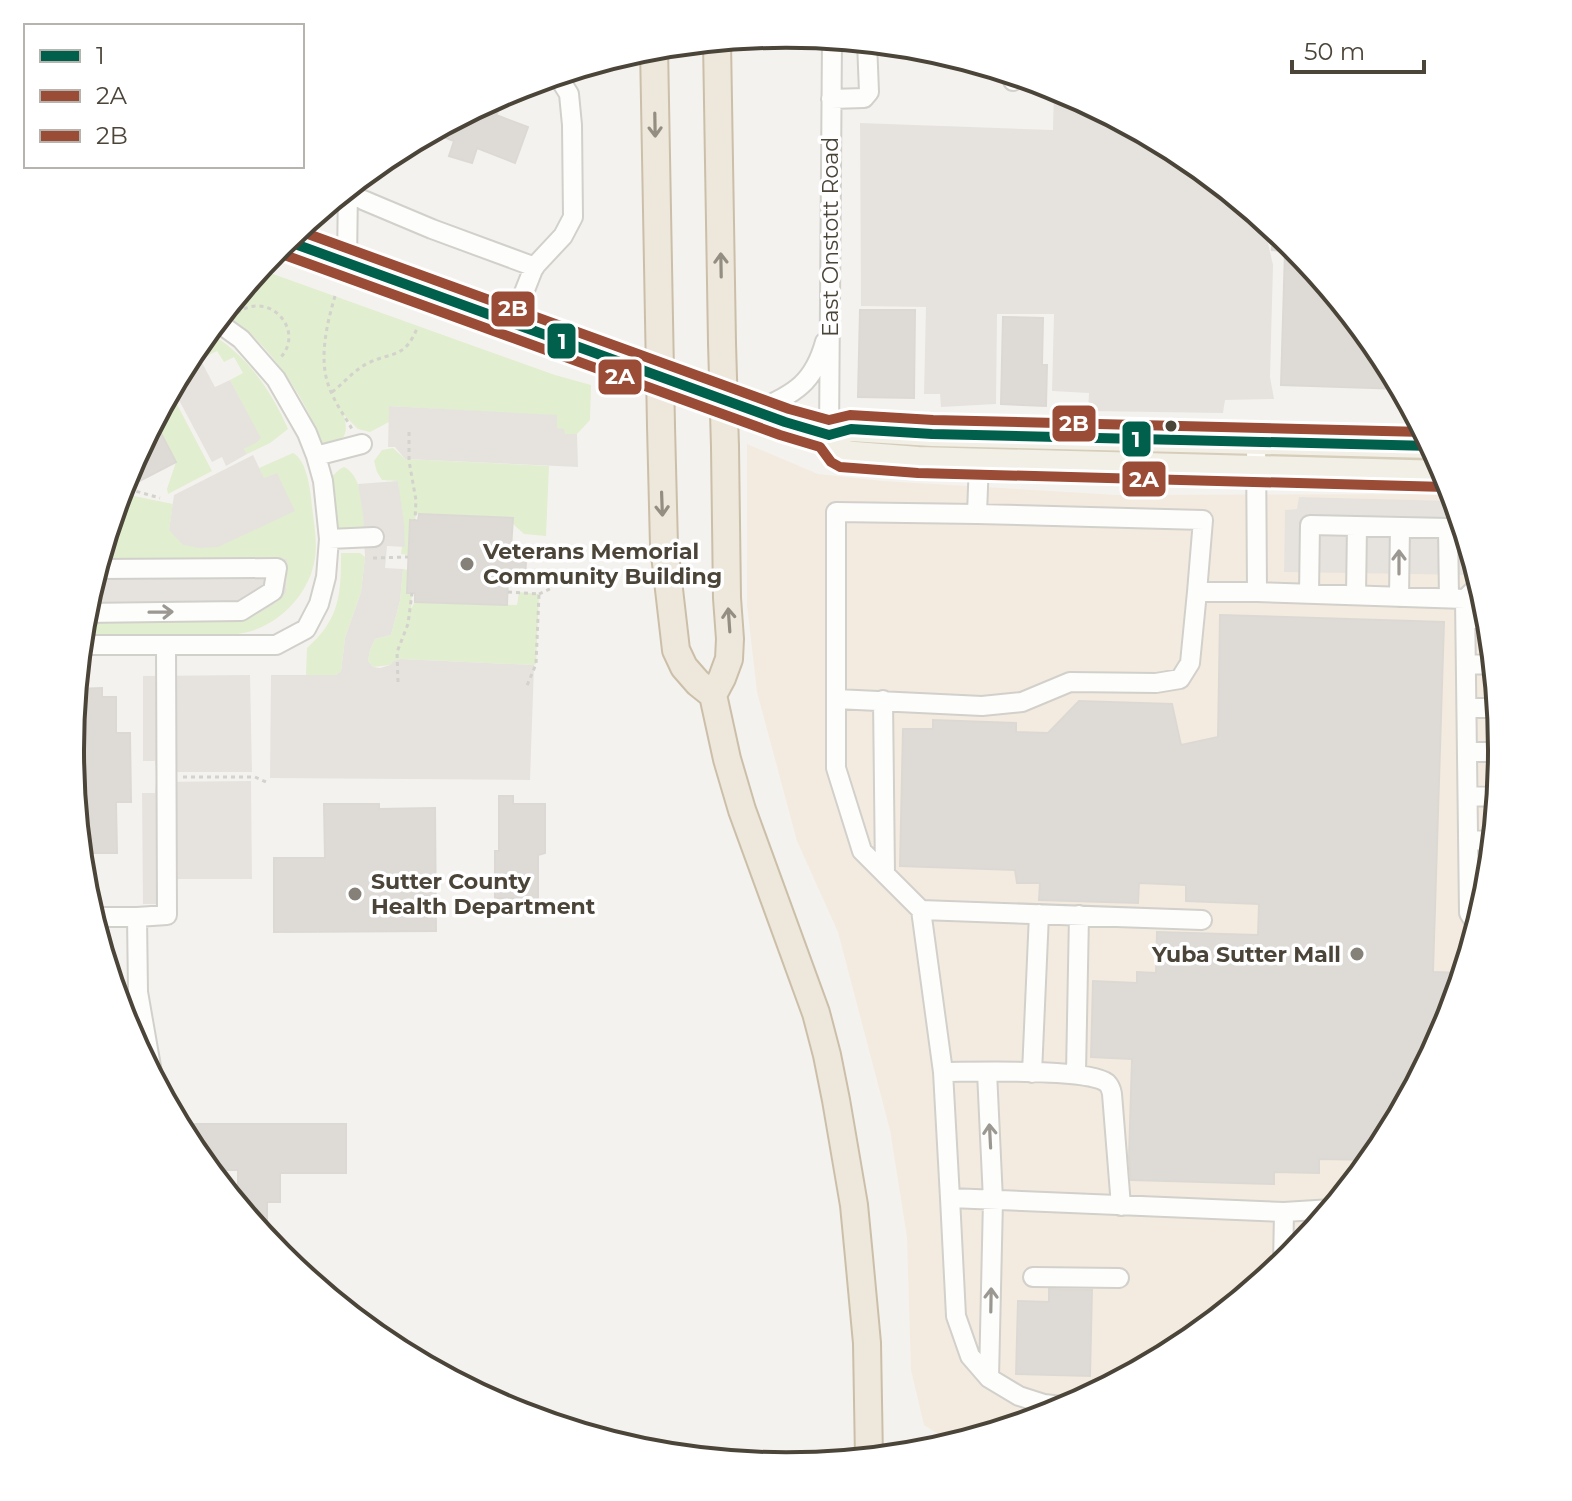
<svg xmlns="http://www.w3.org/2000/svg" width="1572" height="1501" viewBox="0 0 1572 1501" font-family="Montserrat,sans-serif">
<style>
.commercial{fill:#f3ebdf}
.green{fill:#e1eecf}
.parking{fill:#e6e3df}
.building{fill:#dedbd6;stroke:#dcd9d4;stroke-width:2}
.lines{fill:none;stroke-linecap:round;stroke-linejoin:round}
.minor-casing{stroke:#d2d0cb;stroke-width:22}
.major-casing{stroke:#d6cebb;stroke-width:28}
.highway-casing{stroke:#ccbfa9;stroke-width:30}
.path{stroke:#d3d2cc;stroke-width:3;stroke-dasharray:4 4;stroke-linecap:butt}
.minor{stroke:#fdfdfc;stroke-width:18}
.major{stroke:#f2efe6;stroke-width:24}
.highway{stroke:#ede8db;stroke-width:26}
.highway-bridge-casing{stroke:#ccbfa9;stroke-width:30;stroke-linecap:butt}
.highway-bridge{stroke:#ede8db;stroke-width:26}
.bus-1-casing{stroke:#fff;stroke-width:16}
.bus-2-casing{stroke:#fff;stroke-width:16}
.bus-3-casing{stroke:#fff;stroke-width:16}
.bus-1{stroke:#00604c;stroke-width:10}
.bus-2{stroke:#9a4c36;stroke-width:10}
.bus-3{stroke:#9a4c36;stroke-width:10}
.oneway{stroke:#948e82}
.oneway2{stroke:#9b9791}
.bus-dot{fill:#4b4439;stroke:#fff;stroke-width:3}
.poi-dot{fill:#868178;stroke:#fff;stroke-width:3}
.labels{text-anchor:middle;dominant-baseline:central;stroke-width:7;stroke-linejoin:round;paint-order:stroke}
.street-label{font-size:22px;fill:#4b4439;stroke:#fff}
.poi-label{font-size:22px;font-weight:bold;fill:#4b4439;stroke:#fff;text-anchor:start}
.rim{fill:none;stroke:#4b4439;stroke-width:4}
.line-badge{stroke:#fff;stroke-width:3}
.badge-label{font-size:22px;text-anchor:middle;font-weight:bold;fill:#fff}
</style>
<rect width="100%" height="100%" fill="#f4f2ee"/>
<path class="commercial" d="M 747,444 L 818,474 L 883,481 L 1117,495 L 1453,494 L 1489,611 L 1502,751 L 1489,891 L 1448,1025 L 1381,1149 L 1292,1257 L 1184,1346 L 1060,1413 L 982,1436 L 941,1436 L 924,1425 L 911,1370 L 907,1237 L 890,1130 L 838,932 L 797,841 L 757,692 L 747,605 Z"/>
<path class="green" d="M 259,269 L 555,375 L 591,385 L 590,420 L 577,434 L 564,434 L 557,429 L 557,416 L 390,406 L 389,422 L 370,432 L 358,429 L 344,415 C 349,438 344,440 323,446 C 306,398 267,339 223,313 Z
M 207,332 C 244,351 272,391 288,429 L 270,443 L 247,454 L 244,449 L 260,438 L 230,380 L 243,373 L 234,357 L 224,362 L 217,351 L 197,361 L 193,349 Z
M 170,391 L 212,471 L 168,494 L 167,489 L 176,462 L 154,420 Z
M 393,448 L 405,459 L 549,466 L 546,536 L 524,534 L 512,523 L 512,518 L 416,514 L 415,520 L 410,521 L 408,555 L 401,554 L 402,546 L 404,547 L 398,481 L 382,480 L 377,472 L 374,461 L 382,450 Z
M 293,453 C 309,461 311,498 313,515 C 315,529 317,544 315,558 C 310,593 281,623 248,632 C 224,638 198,635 174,635 C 143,635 112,635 81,635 L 82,622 L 235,621 L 259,613 L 286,593 L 287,559 L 99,558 L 125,475 L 130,486 L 129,495 L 173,504 L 169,530 L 277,473 L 264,479 L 259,468 Z
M 344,467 C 363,476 363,510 364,528 L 359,533 L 339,535 L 330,478 L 340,469 Z
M 341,553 L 360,553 L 365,557 L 361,592 L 345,638 L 341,671 L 336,675 L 306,675 L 307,648 C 340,619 341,594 341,553 Z
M 403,569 L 408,570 L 407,592 L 412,593 L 411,609 L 415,601 L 517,605 L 519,592 L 539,594 L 536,664 L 534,665 L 401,659 L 390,665 L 373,667 L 368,661 L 370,650 L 375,639 L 391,635 L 400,601 Z"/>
<path class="parking" d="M 1054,87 L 1184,155 L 1265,221 L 1265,230 L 1273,265 L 1270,377 L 1274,399 L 1225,400 L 1223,413 L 1088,411 L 1089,393 L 1052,391 L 1054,314 L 997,314 L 996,404 L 941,407 L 940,394 L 924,394 L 926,307 L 861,306 L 860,123 L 1053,130 Z
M 193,349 L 197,360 L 200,359 L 215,387 L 230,380 L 261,438 L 257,442 L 244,449 L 247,454 L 226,466 L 222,457 L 212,462 L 172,387 Z
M 389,406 L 557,415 L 557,428 L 564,429 L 565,434 L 577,434 L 578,467 L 405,459 L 395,447 L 388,447 Z
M 253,455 L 264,478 L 277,473 L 295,511 L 218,547 L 200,548 L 183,545 L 169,530 L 174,495 Z
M 398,481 L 404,523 L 405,547 L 387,546 L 385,568 L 403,569 L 400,601 L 391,635 L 375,639 L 370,650 L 368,661 L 373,667 L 380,668 L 390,665 L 394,661 L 401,659 L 534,665 L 530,780 L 270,778 L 271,675 L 336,675 L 341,671 L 345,638 L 361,592 L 365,557 L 363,514 L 358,484 Z
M 1299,497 L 1453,501 L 1452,513 L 1459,514 L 1471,552 L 1471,575 L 1284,572 L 1285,510 L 1297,509 Z
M 99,559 L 287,559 L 286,593 L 273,605 L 259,613 L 235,621 L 82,622 L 83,610 Z
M 250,675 L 252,772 L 156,772 L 155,761 L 143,761 L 143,676 Z
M 251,781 L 252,879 L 177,879 L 176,904 L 143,904 L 142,793 L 155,793 L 156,782 Z"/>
<path class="building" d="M 500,95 L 495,110 L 498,111 L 496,115 L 528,127 L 515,163 L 477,148 L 472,163 L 449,156 L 454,141 L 431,132 Z
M 1273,227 L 1293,244 L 1382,353 L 1401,389 L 1281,385 L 1285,251 L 1272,250 Z
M 860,310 L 915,310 L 914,398 L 858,397 Z
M 1003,317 L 1043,318 L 1042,365 L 1047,365 L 1046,406 L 1001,404 Z
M 154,420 L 176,462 L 130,486 L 125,475 Z
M 419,514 L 513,518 L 511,548 L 527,548 L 525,577 L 508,577 L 507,605 L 415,602 L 415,593 L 407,593 L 410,520 L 418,521 Z
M 1220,615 L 1444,622 L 1433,972 L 1464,973 L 1448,1025 L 1381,1149 L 1372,1160 L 1319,1159 L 1319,1173 L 1274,1172 L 1274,1184 L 1131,1180 L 1129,1158 L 1132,1059 L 1091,1057 L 1093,981 L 1137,983 L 1137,972 L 1156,973 L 1157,932 L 1258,935 L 1259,904 L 1186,901 L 1186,885 L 1139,883 L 1138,903 L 1039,900 L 1040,883 L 1017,883 L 1015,870 L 900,866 L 903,729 L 933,729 L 933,720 L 1016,723 L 1016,732 L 1048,733 L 1079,701 L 1172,704 L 1181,745 L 1218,737 Z
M 102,688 L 102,697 L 116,697 L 116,733 L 130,733 L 131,802 L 116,802 L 117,853 L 80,853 L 70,750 L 76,689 Z
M 499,796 L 513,796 L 513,804 L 545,804 L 545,853 L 538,855 L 538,899 L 495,898 L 495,851 L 499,851 Z
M 324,804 L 379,804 L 379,809 L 435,808 L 436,931 L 274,932 L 274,858 L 325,858 Z
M 195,1124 L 346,1124 L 346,1173 L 280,1173 L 280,1202 L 267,1202 L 267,1243 L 238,1207 L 238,1170 L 208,1170 L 195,1154 Z
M 1049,1289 L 1092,1290 L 1090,1376 L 1016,1374 L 1018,1301 L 1049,1302 Z"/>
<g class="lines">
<g class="minor-casing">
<path id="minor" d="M 1013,74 L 1013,81
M 831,99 L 864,98 L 869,92 L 867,42
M 363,200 L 432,229 L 535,267
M 347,263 L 348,187
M 512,323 L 534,267 L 563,236 L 573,217 L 572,125 L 569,94 L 557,75
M 756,411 C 794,393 813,385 825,342
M 829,435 L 832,39
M 316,456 L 362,444
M 977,514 L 1203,520 L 1197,592 L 1257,592 L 1256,441
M 329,539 L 374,537
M 1257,592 L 1465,599 L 1480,584
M 1309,593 L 1310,525 L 1448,528 L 1449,598
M 1356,595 L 1357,526
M 1399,597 L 1400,527
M 1465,599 L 1469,913 L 1474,921 L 1479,921
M 83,613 L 241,611 L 273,591 L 277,568 L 96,569
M 1466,619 L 1490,619
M 80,645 L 276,645 L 306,629 L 319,604 L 326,577 L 329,539 L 323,481 L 316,456 L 307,433 L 276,379 L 241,339 L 216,321
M 1466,664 L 1494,665
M 836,699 L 982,706 L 1022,702 L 1070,682 L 1156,683 L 1180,679 L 1190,663 L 1197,592
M 883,700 L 885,874
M 1467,708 L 1498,708
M 1468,752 L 1502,752
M 1468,796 L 1498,797
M 1468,840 L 1494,841
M 1469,884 L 1489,885
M 921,910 L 1202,920
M 91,917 L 137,917 L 138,992 L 153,1078
M 137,917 L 167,915 L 166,645
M 943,1072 C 973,1072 1088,1068 1107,1083 C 1111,1087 1111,1089 1112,1094 L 1121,1206
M 987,1072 L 993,1200 L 989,1378
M 1032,1073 L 1039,914
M 1076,1073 L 1079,915
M 950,1198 L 943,1072 L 921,910 L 862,851 L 836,768 L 836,512 L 977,514 L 979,461
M 1283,1265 L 1284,1212
M 1033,1277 L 1119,1278
M 1071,1407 L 1044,1404 L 1019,1396 L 989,1378 L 970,1356 L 956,1316 L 950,1198 L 1284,1212 L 1332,1209"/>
</g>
<g class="major-casing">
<path id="major" d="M 284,240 L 785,422 L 829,435 L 851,429 L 932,434 L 1432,446
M 829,435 L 842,453 L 918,459 L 1446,473"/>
</g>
<g class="highway-casing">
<path id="highway" d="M 717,41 L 722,343
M 654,47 L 659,319
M 661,426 L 664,546 L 676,650 L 684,667 L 698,683 L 713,695 L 727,759 L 742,810 L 816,1013 L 827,1055 L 836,1100 L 854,1205 L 859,1257 L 867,1343 L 869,1459
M 713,695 L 722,678 L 729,659 L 730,639 L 727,598 L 725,447"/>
</g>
<path class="path" d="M 335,296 C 327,323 319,357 328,384 C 333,400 344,415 352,429
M 237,313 C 270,289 307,332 279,359
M 332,392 C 344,383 354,370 368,363 C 394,351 405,359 418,326
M 409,432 L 409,461 L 416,500 L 415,520
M 121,487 L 160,498
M 373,558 L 408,557
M 508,592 L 539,594 L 536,664 L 526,688
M 539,594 L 552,588
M 398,682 L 397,652 L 408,624 L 412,593
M 183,777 L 255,777 L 266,782"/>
<use href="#minor" class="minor"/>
<use href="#major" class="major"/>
<use href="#highway" class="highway"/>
<g class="highway-bridge-casing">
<path id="highway-bridge" d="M 659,319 L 661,426
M 722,343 L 725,447"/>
</g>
<use href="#highway-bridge" class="highway-bridge"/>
<g class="bus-1-casing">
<path id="bus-1" d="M 284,240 L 785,422 L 829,435 L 851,429 L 932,434 L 1432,446"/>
</g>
<g class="bus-2-casing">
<path id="bus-2" d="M 279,253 L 780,435 L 820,447 L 831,462 L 840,467 L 918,473 L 1446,487"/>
</g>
<g class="bus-3-casing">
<path id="bus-3" d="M 297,230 L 789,409 L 829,420 L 850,415 L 933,420 L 1424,432"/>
</g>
<use href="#bus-1" class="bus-1"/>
<use href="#bus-2" class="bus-2"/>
<use href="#bus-3" class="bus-3"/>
</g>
<defs><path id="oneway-shaft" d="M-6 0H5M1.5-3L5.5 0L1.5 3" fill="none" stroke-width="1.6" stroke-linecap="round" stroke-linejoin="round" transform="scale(2)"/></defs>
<g class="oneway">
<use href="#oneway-shaft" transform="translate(655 125) rotate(89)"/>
<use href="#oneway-shaft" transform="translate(721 265) rotate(-91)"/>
<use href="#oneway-shaft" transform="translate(662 504) rotate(88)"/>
<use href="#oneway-shaft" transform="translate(729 620) rotate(-94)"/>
</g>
<g class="oneway2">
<use href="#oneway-shaft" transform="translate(1399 562) rotate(-90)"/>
<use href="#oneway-shaft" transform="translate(161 612) rotate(-1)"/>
<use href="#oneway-shaft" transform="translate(990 1136) rotate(-93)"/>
<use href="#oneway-shaft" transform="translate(991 1300) rotate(-89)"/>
</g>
<circle class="bus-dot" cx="1171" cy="426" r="7"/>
<g class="poi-dot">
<circle cx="467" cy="564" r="8"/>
<circle cx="355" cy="894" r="8"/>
<circle cx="1357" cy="954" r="8"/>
</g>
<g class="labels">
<g class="street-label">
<text transform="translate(830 237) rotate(-90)">East Onstott Road</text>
</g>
<g class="poi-label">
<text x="483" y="551">Veterans Memorial<tspan x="483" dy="25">Community Building</tspan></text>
<text x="371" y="881">Sutter County<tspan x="371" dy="25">Health Department</tspan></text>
<text x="1341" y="954" text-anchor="end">Yuba Sutter Mall</text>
</g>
</g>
<path d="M0 0H1572V1501H0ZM84 750a702 702 0 1 1 1404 0a702 702 0 1 1-1404 0Z" fill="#fff" fill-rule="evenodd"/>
<path class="rim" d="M84 750a702 702 0 1 1 1404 0a702 702 0 1 1-1404 0Z"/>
<g class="line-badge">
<rect x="490" y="290" width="46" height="38" rx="8" fill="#9a4c36"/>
<rect x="546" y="322" width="31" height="38" rx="8" fill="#00604c"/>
<rect x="597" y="358" width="46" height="38" rx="8" fill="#9a4c36"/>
<rect x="1051" y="404" width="46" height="39" rx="8" fill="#9a4c36"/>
<rect x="1121" y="420" width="31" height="38" rx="8" fill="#00604c"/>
<rect x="1121" y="460" width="46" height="38" rx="8" fill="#9a4c36"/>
</g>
<g class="badge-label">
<text x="513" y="316">2B</text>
<text x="562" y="349">1</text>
<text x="620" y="384">2A</text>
<text x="1074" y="431">2B</text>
<text x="1136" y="447">1</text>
<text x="1144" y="487">2A</text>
</g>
<rect x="24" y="24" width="280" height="144" fill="#ffffff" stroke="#b7b4b0" stroke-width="2"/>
<rect x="40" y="50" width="40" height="12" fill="#00604c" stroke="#b7b4b0" stroke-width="2"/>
<text x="96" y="64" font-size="24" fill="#4b4439">1</text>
<rect x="40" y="90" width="40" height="12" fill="#9a4c36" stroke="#b7b4b0" stroke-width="2"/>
<text x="96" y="104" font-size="24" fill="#4b4439">2A</text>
<rect x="40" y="130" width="40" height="12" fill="#9a4c36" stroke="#b7b4b0" stroke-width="2"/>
<text x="96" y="144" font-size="24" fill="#4b4439">2B</text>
<path d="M1292 60v12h132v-12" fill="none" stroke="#4b4439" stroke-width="4"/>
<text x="1304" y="60" font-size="24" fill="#4b4439" stroke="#ffffff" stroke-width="6" paint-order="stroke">50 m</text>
</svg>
